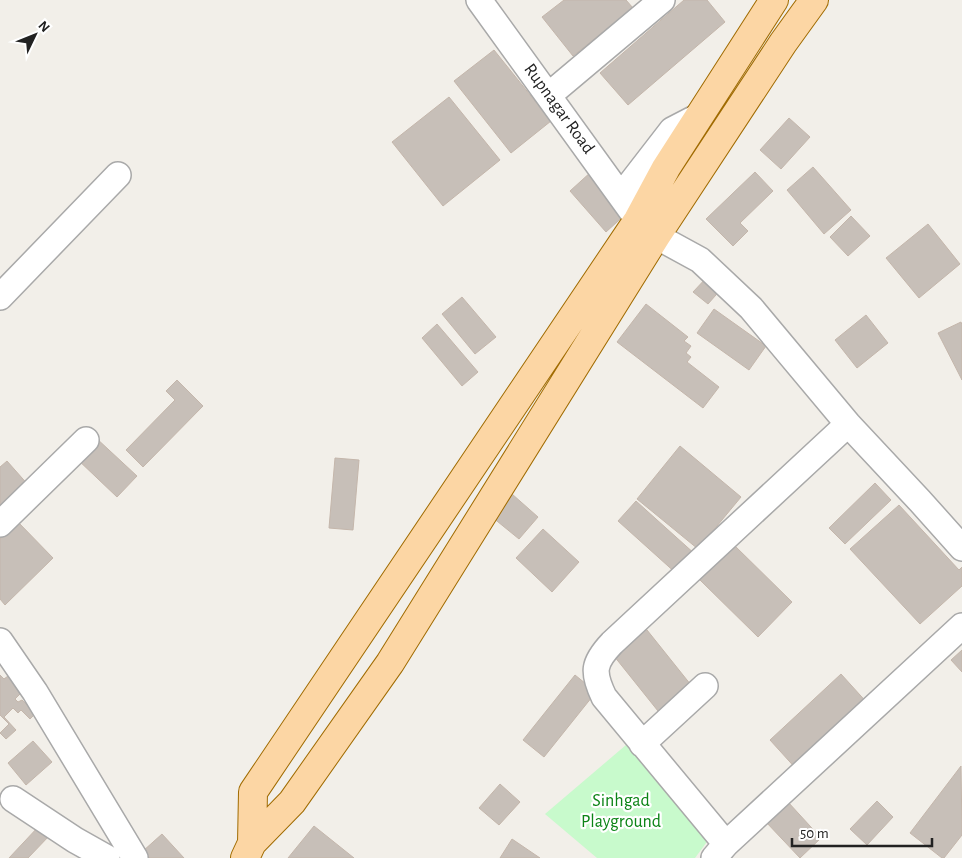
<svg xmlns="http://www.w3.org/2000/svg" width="962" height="858" viewBox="0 0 962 858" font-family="'Alegreya Sans',sans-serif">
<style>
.park{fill:#c8facc}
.building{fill:#c7bfb8;stroke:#c4b6ab}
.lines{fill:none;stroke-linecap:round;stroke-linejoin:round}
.minor-casing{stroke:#a9a9a9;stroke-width:28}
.major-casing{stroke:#a06b00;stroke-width:30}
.minor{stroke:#fff;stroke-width:25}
.major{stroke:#fcd6a4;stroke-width:28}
.labels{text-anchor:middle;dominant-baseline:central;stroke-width:4.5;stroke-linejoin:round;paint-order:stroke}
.street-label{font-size:18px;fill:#222;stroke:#fff}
.park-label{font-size:18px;fill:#0c8416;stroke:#fff}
</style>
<rect width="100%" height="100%" fill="#f2efe9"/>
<path class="park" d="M 626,745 L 709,839 L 695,858 L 597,858 L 545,814 Z"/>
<path class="building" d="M 564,0 L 626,0 L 633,8 L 573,56 L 542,17 Z
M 684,0 L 707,0 L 725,22 L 628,105 L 600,73 Z
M 494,50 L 551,121 L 511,153 L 454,81 Z
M 449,97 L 500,160 L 443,206 L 392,142 Z
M 789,118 L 810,137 L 781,169 L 760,150 Z
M 813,167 L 851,210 L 824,234 L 787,190 Z
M 592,171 L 628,212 L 606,232 L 570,191 Z
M 755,172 L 773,191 L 740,223 L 748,231 L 733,246 L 706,219 Z
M 851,216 L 870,236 L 848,256 L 830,237 Z
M 928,224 L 960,264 L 919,298 L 886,258 Z
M 709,275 L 723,287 L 708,304 L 693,292 Z
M 462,297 L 496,337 L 475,354 L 442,314 Z
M 646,304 L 688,337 L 684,341 L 691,346 L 686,353 L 691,357 L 687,362 L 719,387 L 703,408 L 617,342 Z
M 714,309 L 766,346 L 749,370 L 697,333 Z
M 866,315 L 888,343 L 857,368 L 835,340 Z
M 961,322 L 962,325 L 962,380 L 938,333 Z
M 437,324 L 478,372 L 462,386 L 422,338 Z
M 177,380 L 203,406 L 143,467 L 126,450 L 175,400 L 166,391 Z
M 95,437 L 137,476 L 117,497 L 76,458 Z
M 680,446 L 741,497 L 698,549 L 637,499 Z
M 335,458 L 359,460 L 353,530 L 329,528 Z
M 7,461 L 30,487 L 0,514 L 0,467 Z
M 875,483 L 891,500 L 845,544 L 829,528 Z
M 512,494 L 538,517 L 519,539 L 492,517 Z
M 636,501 L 696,555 L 678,575 L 618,521 Z
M 899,505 L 959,570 L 962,567 L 962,586 L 920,624 L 850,549 Z
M 18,522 L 53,558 L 5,605 L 0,599 L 0,539 Z
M 543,529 L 579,562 L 552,592 L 516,558 Z
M 734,545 L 792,602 L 758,637 L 700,580 Z
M 643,625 L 695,690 L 662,716 L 610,651 Z
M 962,650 L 962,672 L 951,660 Z
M 841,674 L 870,706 L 799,772 L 770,740 Z
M 0,675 L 4,679 L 8,676 L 23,691 L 15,699 L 18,702 L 22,700 L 36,713 L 30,719 L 21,710 L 18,713 L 13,708 L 4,717 L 16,730 L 6,739 L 0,733 L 9,724 L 0,715 Z
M 575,675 L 596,692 L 544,757 L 523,740 Z
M 33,741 L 52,762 L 26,785 L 8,763 Z
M 961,766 L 962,835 L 944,858 L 942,858 L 910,833 Z
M 500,784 L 520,802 L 499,825 L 479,808 Z
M 877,801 L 893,817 L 867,845 L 850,829 Z
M 788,802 L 821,838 L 800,858 L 766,822 Z
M 39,826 L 50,835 L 28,858 L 9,858 Z
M 314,826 L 354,858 L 288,858 Z
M 162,834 L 184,858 L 150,858 L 143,851 Z
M 512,839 L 540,858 L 500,858 Z"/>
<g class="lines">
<g class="minor-casing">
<path id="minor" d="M 479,0 L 638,220
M 549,95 L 662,0
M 621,196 L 672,130 L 699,116
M 656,236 L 700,260 L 751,308 L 848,424 L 920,501 L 962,548
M 0,297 L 118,175
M 0,524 L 86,440
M 0,641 L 35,692 L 135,858
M 642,744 L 705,686
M 13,799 L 75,840 L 107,858
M 726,844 L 962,626
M 714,858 L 726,844 L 604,697 C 592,672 593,663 612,643 L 848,424"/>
</g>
<g class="major-casing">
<path id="major" d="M 252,843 L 253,792 L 638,220 L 666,168 L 774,0
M 245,858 L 252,843 L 292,802 L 390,663 L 656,236 L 783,43 L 814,0"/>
</g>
<use href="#minor" class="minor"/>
<use href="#major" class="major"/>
</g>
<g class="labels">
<g class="street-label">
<text transform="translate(559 109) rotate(54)">Rupnagar Road</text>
</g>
<g class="park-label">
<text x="621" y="801">Sinhgad<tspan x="621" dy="21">Playground</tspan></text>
</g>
</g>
<g transform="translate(35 35) rotate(47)" stroke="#ffffff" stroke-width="4" paint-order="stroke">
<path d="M0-4L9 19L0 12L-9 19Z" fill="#222222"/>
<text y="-8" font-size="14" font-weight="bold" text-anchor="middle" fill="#222222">N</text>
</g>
<path d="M792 838v8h140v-8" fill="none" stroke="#222222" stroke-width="2.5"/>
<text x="800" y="838" font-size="15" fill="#222222" stroke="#ffffff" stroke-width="4" paint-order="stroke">50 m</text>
</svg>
